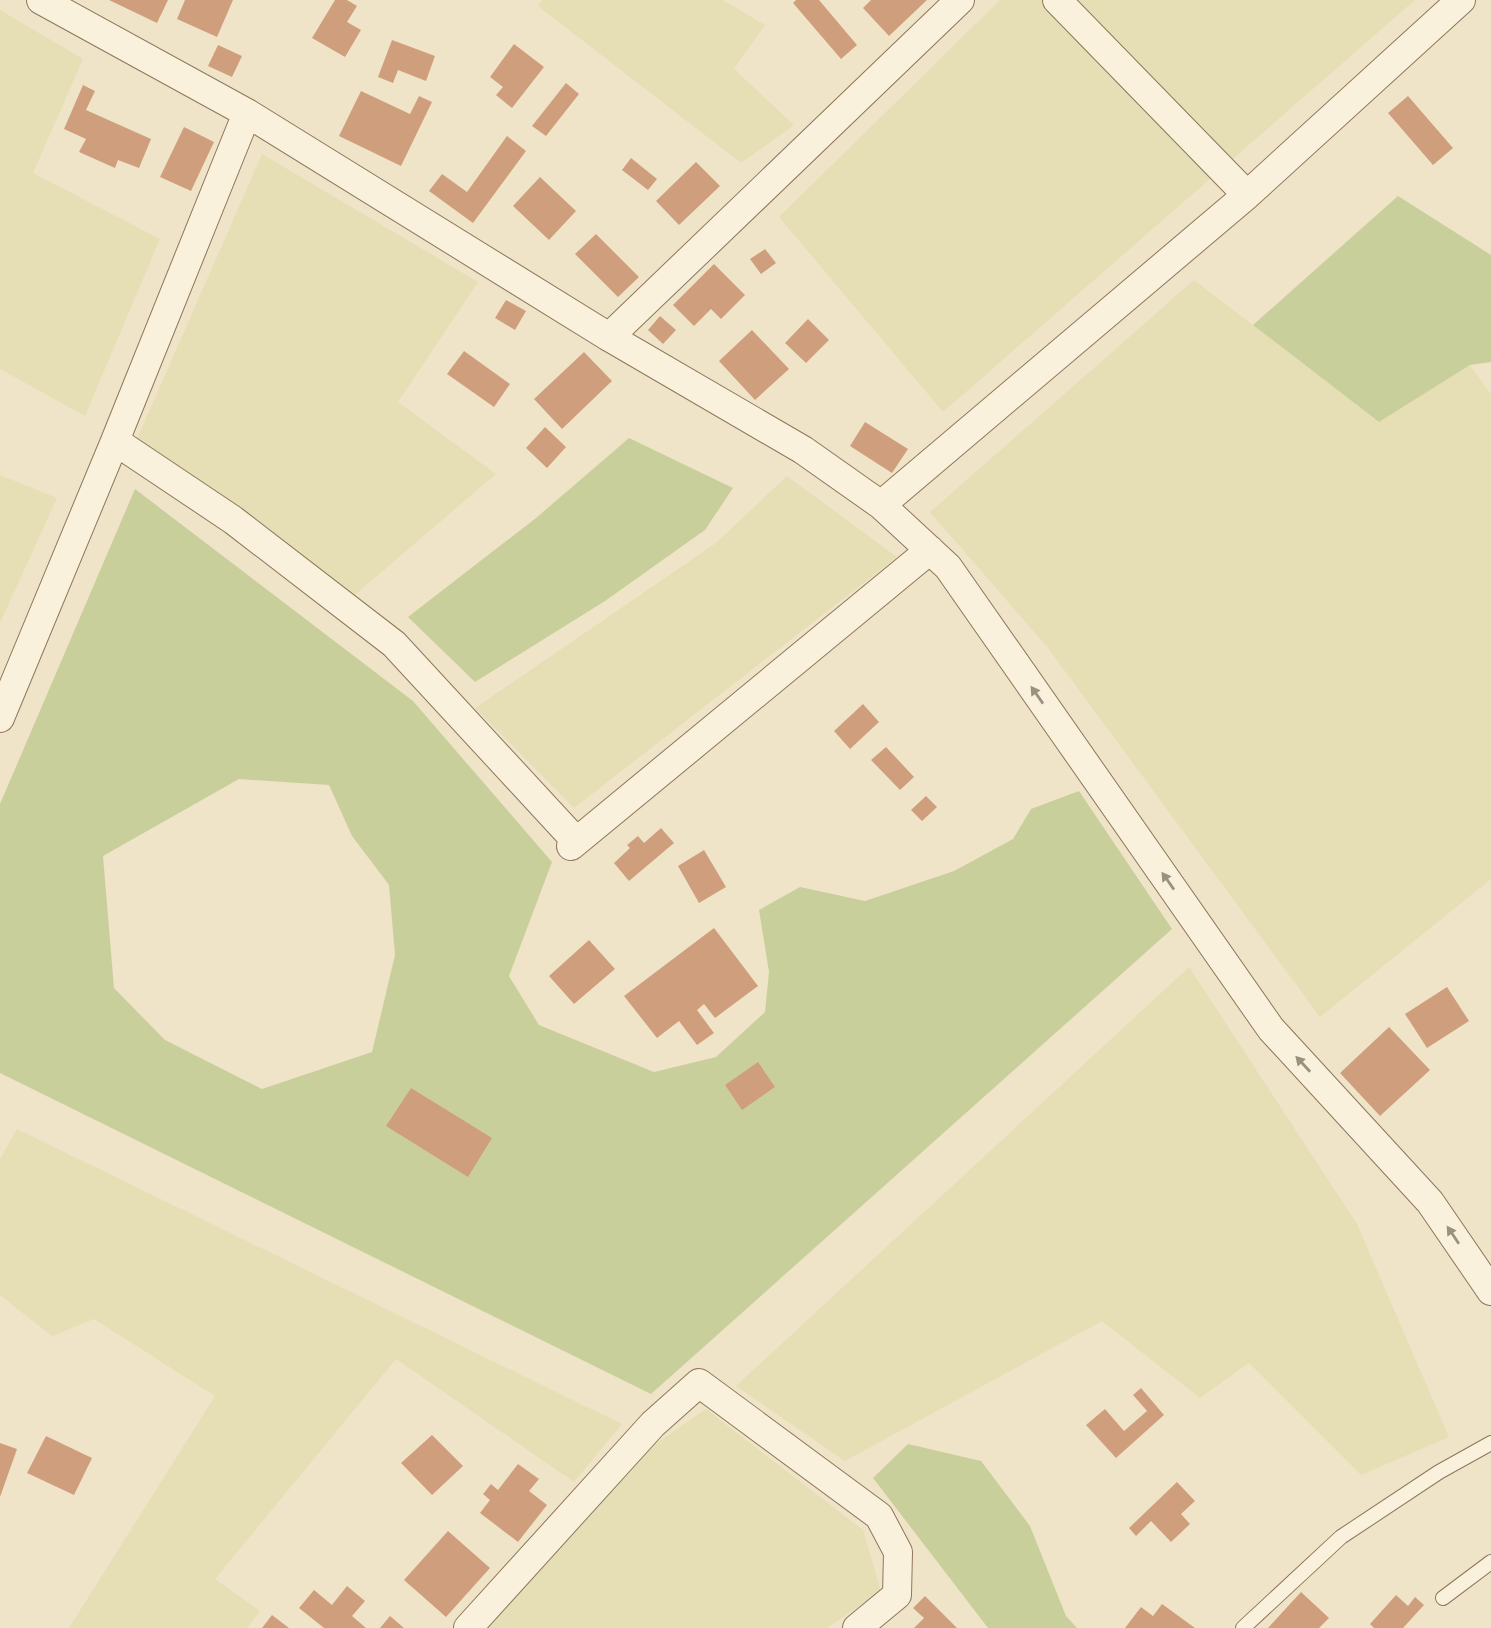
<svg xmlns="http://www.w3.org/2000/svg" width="1491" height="1628" viewBox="0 0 1491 1628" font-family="'IBM Plex Serif',serif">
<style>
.farmland{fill:#e6deb5}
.green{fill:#c9cf9b;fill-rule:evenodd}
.building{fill:#cf9f7d}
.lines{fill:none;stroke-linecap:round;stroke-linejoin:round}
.service-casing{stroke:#8d765c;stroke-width:16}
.minor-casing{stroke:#8d765c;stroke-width:30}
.service{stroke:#faf1dc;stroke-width:14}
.minor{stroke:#faf1dc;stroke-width:28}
.oneway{fill:#9c907e}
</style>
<rect width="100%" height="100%" fill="#f0e4c8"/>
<path class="farmland" d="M 542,0 L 723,0 L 765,25 L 734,69 L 794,125 L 741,163 L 538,6 Z
M 1000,0 L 1415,0 L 943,412 L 779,217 Z
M 0,10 L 83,59 L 33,173 L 160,239 L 85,416 L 0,369 Z
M 262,154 L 478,282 L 398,402 L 496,474 L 355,595 L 137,439 Z
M 1194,280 L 1379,422 L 1470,365 L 1491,394 L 1491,879 L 1320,1017 L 1048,648 L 930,512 Z
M 0,475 L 57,498 L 0,623 Z
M 787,476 L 897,557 L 574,808 L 475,708 L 716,543 Z
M 1189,967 L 1357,1224 L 1449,1437 L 1361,1475 L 1249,1363 L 1200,1398 L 1102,1321 L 845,1461 L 736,1386 Z
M 17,1129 L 622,1424 L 574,1482 L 396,1359 L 215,1579 L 260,1611 L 247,1628 L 69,1628 L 215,1396 L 94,1319 L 52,1336 L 0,1295 L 0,1159 Z
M 706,1409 L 863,1530 L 881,1591 L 827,1628 L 487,1628 L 655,1444 Z"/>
<path class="green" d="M 1398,196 L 1491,255 L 1491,362 L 1470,365 L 1379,422 L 1253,325 Z
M 629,438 L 733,488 L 705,530 L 605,601 L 475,682 L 408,617 L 536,518 Z
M 135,489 L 413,701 L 552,862 L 509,976 L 539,1025 L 654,1072 L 716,1057 L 765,1012 L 769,972 L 759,910 L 800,887 L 865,901 L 954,871 L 1013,839 L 1031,809 L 1079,791 L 1172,929 L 651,1394 L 0,1073 L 0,804 ZM 239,779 L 329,785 L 352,836 L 389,885 L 395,955 L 372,1052 L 262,1089 L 165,1040 L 114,988 L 103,856 Z
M 908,1444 L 981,1461 L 1030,1526 L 1066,1616 L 1077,1628 L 988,1628 L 873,1478 Z"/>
<path class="building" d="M 109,0 L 168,0 L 157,23 Z
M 185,0 L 233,0 L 217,37 L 177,19 Z
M 335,0 L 347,0 L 357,6 L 347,22 L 361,30 L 345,57 L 312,38 Z
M 796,0 L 819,0 L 857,45 L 841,59 L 793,3 Z
M 871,0 L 927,0 L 889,36 L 863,8 Z
M 392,40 L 435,56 L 426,81 L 398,70 L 393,83 L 378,77 Z
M 514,44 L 544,67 L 512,108 L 496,95 L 503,87 L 490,77 Z
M 218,45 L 242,56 L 232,77 L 208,66 Z
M 566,83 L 579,94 L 546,136 L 532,126 Z
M 83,85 L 95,91 L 86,110 L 151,139 L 139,168 L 118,160 L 115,168 L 79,152 L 86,139 L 64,129 Z
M 361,91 L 410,114 L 419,96 L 432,102 L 401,166 L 339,136 Z
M 1408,96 L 1453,148 L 1433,165 L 1388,113 Z
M 184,127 L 214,142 L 191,191 L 160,177 Z
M 507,136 L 526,151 L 473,223 L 429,191 L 442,174 L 467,192 Z
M 631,158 L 657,179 L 648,190 L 622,170 Z
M 696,162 L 720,186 L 679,225 L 656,201 Z
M 540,177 L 576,211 L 549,240 L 513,206 Z
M 596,234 L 639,277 L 618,297 L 575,254 Z
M 765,249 L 776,263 L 761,274 L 750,259 Z
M 714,264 L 745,295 L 721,319 L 711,309 L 694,326 L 673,305 Z
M 506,300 L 526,311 L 515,330 L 495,318 Z
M 660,316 L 676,330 L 663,344 L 648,330 Z
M 808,319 L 829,340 L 806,363 L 785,343 Z
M 752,330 L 789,369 L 755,400 L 719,361 Z
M 464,351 L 510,384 L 494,407 L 447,374 Z
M 584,352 L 612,381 L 562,429 L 534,399 Z
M 865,422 L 908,449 L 892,473 L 850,446 Z
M 545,427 L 566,447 L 547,468 L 526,448 Z
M 863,704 L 879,722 L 850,749 L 834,731 Z
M 886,747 L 914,777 L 900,790 L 871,760 Z
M 926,796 L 937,807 L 922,821 L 911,810 Z
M 661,828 L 674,843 L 629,881 L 614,863 L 630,848 L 627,845 L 638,836 L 644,843 Z
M 704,850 L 726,887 L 699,903 L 678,866 Z
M 714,928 L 758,986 L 715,1018 L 704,1004 L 697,1010 L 714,1033 L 697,1045 L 679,1021 L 657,1038 L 624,996 Z
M 589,940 L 615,969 L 574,1004 L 549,976 Z
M 1447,987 L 1469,1021 L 1427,1048 L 1405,1014 Z
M 1389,1027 L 1430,1070 L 1380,1116 L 1340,1073 Z
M 758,1062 L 775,1087 L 742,1110 L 725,1085 Z
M 411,1088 L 492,1138 L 468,1177 L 386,1126 Z
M 1141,1388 L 1164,1415 L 1116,1458 L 1086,1425 L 1105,1409 L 1124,1431 L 1147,1411 L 1133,1395 Z
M 432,1435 L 463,1466 L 432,1495 L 401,1463 Z
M 46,1436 L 92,1458 L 74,1495 L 27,1473 Z
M 0,1443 L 17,1449 L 0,1497 Z
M 518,1464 L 539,1479 L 529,1491 L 547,1505 L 518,1542 L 480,1513 L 490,1500 L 483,1494 L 491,1484 L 498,1490 Z
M 1177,1482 L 1195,1501 L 1181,1514 L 1190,1524 L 1171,1542 L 1151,1521 L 1136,1536 L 1129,1528 Z
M 448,1531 L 490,1568 L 446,1617 L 404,1580 Z
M 347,1586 L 365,1601 L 352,1616 L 366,1628 L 324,1628 L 299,1608 L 314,1590 L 332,1605 Z
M 1301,1592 L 1329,1618 L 1319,1628 L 1268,1628 Z
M 1396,1595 L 1408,1606 L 1415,1597 L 1424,1605 L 1403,1628 L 1374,1628 L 1370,1624 Z
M 925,1596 L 957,1628 L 914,1628 L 924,1618 L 913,1608 Z
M 1162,1604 L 1195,1628 L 1125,1628 L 1141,1607 L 1153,1616 Z
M 272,1615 L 289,1628 L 262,1628 Z
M 390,1616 L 404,1628 L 380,1628 Z"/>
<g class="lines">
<g class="service-casing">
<path id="service" d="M 1443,1598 L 1491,1562
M 1243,1628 L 1341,1537 L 1439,1472 L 1491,1443"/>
</g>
<g class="minor-casing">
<path id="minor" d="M 41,0 L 247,113 L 609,337 L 803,450 L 881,505 L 948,567 L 1271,1029 L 1430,1202 L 1491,1291
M 1057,0 L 1247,195
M 609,337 L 960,0
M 115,441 L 233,520 L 394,644 L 576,841
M 881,505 L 1247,195 L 1461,0
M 0,718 L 115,441 L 247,113
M 571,846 L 930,550
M 468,1628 L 653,1424 L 699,1383 L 879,1516 L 898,1552 L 897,1595 L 857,1628"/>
</g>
<use href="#service" class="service"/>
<use href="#minor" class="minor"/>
</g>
<defs><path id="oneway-solid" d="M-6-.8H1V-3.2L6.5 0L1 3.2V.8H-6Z" transform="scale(1.75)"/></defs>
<g class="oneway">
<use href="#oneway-solid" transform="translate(1037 695) rotate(-125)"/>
<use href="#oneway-solid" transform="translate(1168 881) rotate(-125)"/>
<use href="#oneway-solid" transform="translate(1303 1064) rotate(-133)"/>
<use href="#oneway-solid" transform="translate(1453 1235) rotate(-124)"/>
</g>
</svg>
